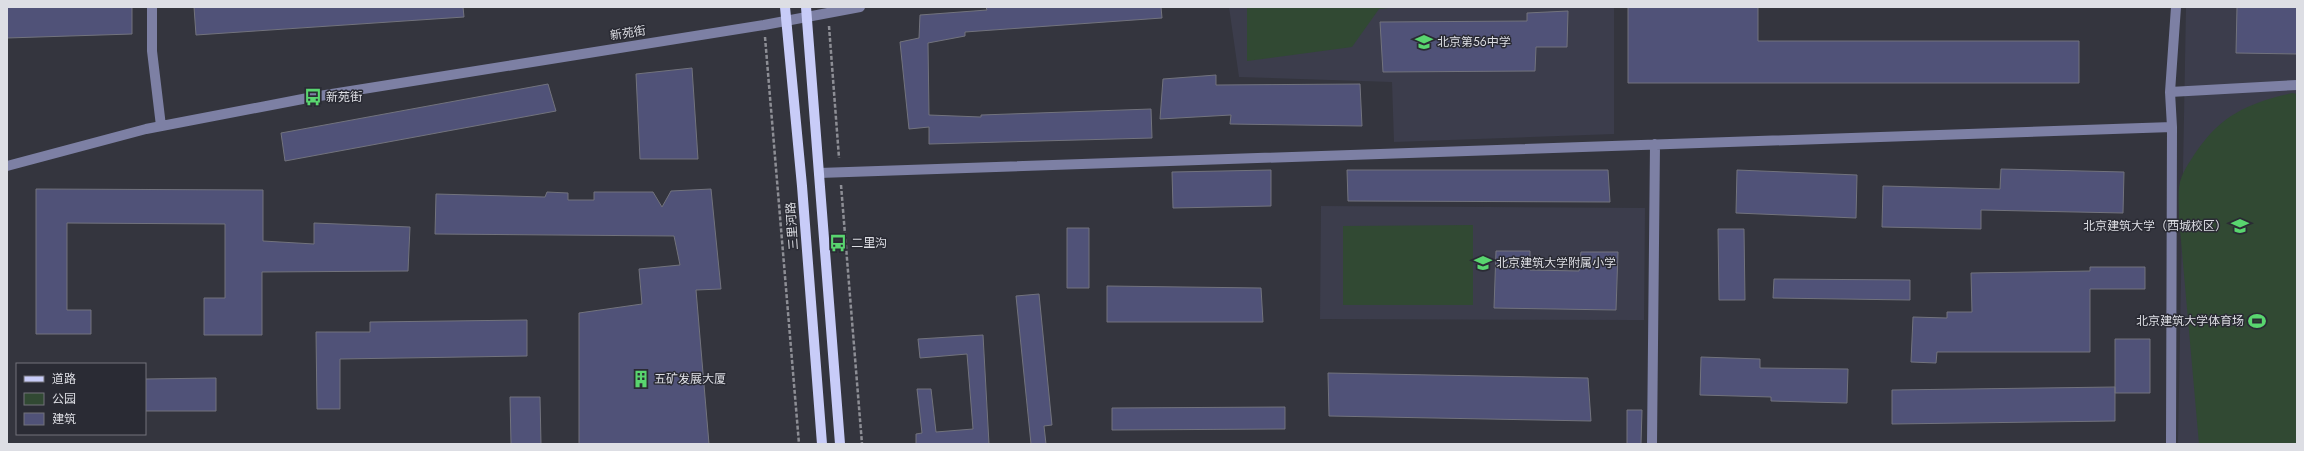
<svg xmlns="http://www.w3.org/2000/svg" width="2304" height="451" viewBox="0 0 2304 451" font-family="Jost,'Noto Sans SC',sans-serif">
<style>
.built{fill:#3c3d4c}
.green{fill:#314933}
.building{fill:#505278;stroke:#72737d}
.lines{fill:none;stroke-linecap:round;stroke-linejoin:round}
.path{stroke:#8d8e95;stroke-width:2.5;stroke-dasharray:4 2;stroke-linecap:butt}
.minor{stroke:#7d80a4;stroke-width:10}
.major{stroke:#c8ccf8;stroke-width:10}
.labels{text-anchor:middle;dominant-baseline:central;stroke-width:3;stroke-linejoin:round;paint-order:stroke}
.street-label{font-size:12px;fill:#dddee4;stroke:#2a2b34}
.poi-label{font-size:12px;fill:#dddee4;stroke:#2a2b34;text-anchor:start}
</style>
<rect width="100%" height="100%" fill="#34353e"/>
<path class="built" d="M 1229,7 L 1614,7 L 1614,134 L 1394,142 L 1392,82 L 1239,77 Z
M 2186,7 L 2297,7 L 2297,444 L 2178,444 Z
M 1321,206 L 1645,208 L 1644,320 L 1320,319 Z"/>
<path class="green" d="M 1247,7 L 1397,7 L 1379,9 L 1352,47 L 1247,61 Z
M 2292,93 L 2297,94 L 2297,444 L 2199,444 L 2179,218 C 2179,208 2178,197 2179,187 C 2181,173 2189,163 2196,152 C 2222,114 2249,103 2292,93 Z
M 1473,225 L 1473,305 L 1343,305 L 1343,226 Z"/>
<path class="building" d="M 7,7 L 132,7 L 132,34 L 7,38 Z
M 194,7 L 463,7 L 464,17 L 196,35 Z
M 986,7 L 1161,7 L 1162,18 L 965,32 L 965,36 L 928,43 L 929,115 L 981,117 L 981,115 L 1151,109 L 1152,138 L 929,144 L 929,127 L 909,129 L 900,42 L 919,38 L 920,15 L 987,10 Z
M 1628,7 L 1758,7 L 1758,41 L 2079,41 L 2079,83 L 1628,83 Z
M 2237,7 L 2297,7 L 2297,54 L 2236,53 Z
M 1568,11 L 1567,47 L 1536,47 L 1535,71 L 1383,72 L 1380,22 L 1527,21 L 1527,13 Z
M 692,68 L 698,159 L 640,159 L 636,74 Z
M 1216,75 L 1216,85 L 1360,84 L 1362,126 L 1230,124 L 1231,115 L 1160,119 L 1163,79 Z
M 548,84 L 556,111 L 285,161 L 281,133 Z
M 2001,169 L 2124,172 L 2123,213 L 1981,210 L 1981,229 L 1882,227 L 1883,186 L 2000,189 Z
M 1271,170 L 1271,206 L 1173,208 L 1172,172 Z
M 1347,170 L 1608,170 L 1610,202 L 1348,201 Z
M 1737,170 L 1857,175 L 1856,218 L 1736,213 Z
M 36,189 L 263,190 L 263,241 L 314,244 L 314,223 L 410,227 L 408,271 L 262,272 L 262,335 L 204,335 L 204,298 L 225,298 L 225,224 L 67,223 L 67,310 L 91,310 L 91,334 L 36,334 Z
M 711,189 L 721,289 L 696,290 L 709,444 L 579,444 L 579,313 L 642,304 L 639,269 L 680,265 L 674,236 L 435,234 L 436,194 L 545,197 L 547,192 L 568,193 L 568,200 L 594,200 L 594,192 L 653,192 L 662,207 L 671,191 Z
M 1067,228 L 1089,228 L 1089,288 L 1067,288 Z
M 1718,229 L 1744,229 L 1745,300 L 1719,300 Z
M 1496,251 L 1530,251 L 1530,270 L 1579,271 L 1581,252 L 1618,252 L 1616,310 L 1494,308 Z
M 2090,267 L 2145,267 L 2145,289 L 2090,289 L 2090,352 L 1937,352 L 1936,363 L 1911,362 L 1913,317 L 1947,318 L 1947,312 L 1972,312 L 1971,273 L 2090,271 Z
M 1774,279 L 1910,280 L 1910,300 L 1773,298 Z
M 1107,286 L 1261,288 L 1263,322 L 1107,322 Z
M 1039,294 L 1052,425 L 1044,426 L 1046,444 L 1031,444 L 1016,296 Z
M 527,320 L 527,356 L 340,359 L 340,409 L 317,409 L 316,332 L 370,332 L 370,322 Z
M 983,335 L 989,444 L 916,444 L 916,434 L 922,433 L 917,389 L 931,389 L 936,432 L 973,429 L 967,354 L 920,358 L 918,339 Z
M 2115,339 L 2150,339 L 2150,393 L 2115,393 Z
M 1701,357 L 1760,359 L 1760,368 L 1848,369 L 1847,403 L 1771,401 L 1771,397 L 1700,395 Z
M 1328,373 L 1588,378 L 1591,421 L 1329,416 Z
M 216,378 L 216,411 L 145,411 L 145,379 Z
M 2115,387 L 2115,421 L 1892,424 L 1892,390 Z
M 510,397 L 540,397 L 541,444 L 511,444 Z
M 1285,407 L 1285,429 L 1112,430 L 1112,408 Z
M 1627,410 L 1642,410 L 1641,444 L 1627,444 Z"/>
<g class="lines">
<path class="path" d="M 829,26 L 839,158
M 765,37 L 799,444
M 841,185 L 862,444"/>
<path class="minor" d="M 152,7 L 152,51 L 161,126
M 2170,92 L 2297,85
M 7,166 L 146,129 L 313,97 L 764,25 L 860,7
M 819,173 L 2172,127 L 2170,92 L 2176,7
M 1652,444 L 1655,144
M 2171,444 L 2172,127"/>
<path class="major" d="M 785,7 L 802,186 L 822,444
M 806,7 L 840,444"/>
</g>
<defs>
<g id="school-bare" transform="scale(1.38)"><path d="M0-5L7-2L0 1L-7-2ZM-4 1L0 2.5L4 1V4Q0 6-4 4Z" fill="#59d56f" stroke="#2a2b34" stroke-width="2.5" paint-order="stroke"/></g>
<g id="bus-bare" transform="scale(1.38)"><path d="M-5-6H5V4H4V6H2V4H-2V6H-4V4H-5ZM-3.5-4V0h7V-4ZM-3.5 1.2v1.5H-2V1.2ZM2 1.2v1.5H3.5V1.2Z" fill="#59d56f" stroke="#2a2b34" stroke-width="2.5" paint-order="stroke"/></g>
<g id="university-bare" transform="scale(1.38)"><path d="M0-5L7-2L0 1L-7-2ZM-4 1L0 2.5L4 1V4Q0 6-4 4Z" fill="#59d56f" stroke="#2a2b34" stroke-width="2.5" paint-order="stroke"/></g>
<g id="stadium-bare" transform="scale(1.38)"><path d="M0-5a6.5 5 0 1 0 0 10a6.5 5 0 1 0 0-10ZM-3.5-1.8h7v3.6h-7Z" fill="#59d56f" stroke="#2a2b34" stroke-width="2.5" paint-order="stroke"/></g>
<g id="building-bare" transform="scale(1.38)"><path d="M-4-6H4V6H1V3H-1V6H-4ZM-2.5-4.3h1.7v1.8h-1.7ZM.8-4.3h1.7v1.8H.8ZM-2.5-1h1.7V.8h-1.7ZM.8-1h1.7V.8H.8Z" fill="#59d56f" stroke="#2a2b34" stroke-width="2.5" paint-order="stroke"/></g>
</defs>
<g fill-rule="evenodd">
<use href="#school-bare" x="1424" y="42"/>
<use href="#bus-bare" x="313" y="97"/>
<use href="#university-bare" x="2240" y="226"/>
<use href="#bus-bare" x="838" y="243"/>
<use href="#school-bare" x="1483" y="263"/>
<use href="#stadium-bare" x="2257" y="321"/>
<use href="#building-bare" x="641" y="379"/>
</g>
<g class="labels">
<g class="street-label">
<text transform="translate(628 33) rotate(-9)">新苑街</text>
<text transform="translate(792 226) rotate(-94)">三里河路</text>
</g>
<g class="poi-label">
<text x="1437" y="42">北京第56中学</text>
<text x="326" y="97">新苑街</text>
<text x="2227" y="226" text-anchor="end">北京建筑大学（西城校区）</text>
<text x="851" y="243">二里沟</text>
<text x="1496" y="263">北京建筑大学附属小学</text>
<text x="2244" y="321" text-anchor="end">北京建筑大学体育场</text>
<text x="654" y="379">五矿发展大厦</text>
</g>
</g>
<rect width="2304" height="451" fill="none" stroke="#dddee4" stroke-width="16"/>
<rect x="16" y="363" width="130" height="72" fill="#2a2b34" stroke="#72737a"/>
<rect x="24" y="376" width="20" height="6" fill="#c8ccf8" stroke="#72737a"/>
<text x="52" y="383" font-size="12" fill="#dddee4">道路</text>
<rect x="24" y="393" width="20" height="12" fill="#314933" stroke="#72737a"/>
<text x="52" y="403" font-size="12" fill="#dddee4">公园</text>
<rect x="24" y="413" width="20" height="12" fill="#505278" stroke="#72737a"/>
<text x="52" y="423" font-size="12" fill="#dddee4">建筑</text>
</svg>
